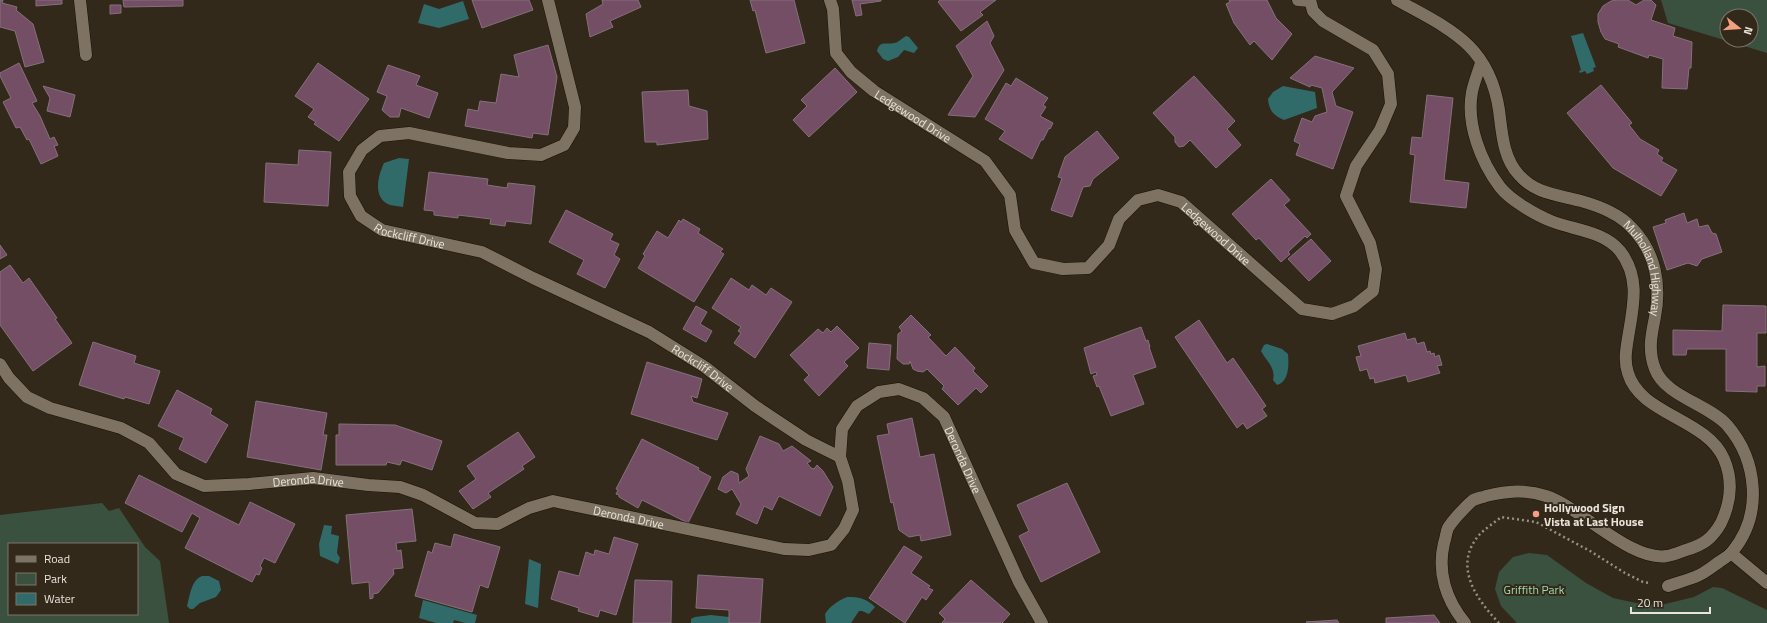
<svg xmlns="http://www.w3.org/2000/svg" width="1767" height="623" viewBox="0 0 1767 623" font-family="'Titillium Web',sans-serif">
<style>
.green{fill:#3a513f;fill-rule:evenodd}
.water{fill:#306b6a}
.building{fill:#744e64;stroke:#84717b}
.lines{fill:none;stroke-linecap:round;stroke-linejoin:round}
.street-casing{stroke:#1a1105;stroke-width:13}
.path{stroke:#978f84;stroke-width:2.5;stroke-dasharray:2 3;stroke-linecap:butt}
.street{stroke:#7e7362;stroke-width:12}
.poi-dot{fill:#f2a081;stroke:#32291b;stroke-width:1.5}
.labels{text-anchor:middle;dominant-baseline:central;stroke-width:4;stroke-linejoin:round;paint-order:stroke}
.street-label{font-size:12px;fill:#eae4db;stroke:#32291b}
.poi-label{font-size:12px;font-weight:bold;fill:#eae4db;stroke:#32291b;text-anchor:start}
.park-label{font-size:12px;fill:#9edcae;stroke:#32291b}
</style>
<rect width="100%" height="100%" fill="#32291b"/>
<path class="green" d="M 1661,0 L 1767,0 L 1767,53 L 1668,23 ZM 1727,16 L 1751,16 L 1751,40 L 1727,40 Z
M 102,503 L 109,511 L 119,508 L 145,547 L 160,561 L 169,623 L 0,623 L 0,515 ZM 9,544 L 137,544 L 137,614 L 9,614 Z
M 1529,553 L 1547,555 L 1586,583 L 1613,598 L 1636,603 L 1661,605 L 1694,597 L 1713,587 L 1722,588 L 1767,610 L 1767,623 L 1517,623 L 1501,606 L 1495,589 L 1499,572 L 1513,557 Z"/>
<path class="water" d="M 463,1 L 469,19 L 439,28 L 418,23 L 424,4 L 439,9 Z
M 1583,33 L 1596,67 L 1593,68 L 1594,71 L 1587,74 L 1585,71 L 1580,73 L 1579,71 L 1581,70 L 1571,36 Z
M 906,36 L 909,37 L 918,48 L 914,53 L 904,50 L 898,57 L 888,61 L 883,59 L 877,51 C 880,40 885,45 894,43 C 898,43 902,38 906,36 Z
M 1283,86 L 1315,92 L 1317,108 L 1284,120 C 1273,115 1269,110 1268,99 L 1273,92 Z
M 399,158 L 409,159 L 403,207 C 399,206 394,206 390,205 C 372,198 378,176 384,163 Z
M 1267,344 L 1282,349 L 1288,354 C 1289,365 1289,382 1277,385 L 1273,380 C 1276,367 1266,361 1261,351 L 1264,345 Z
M 324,525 L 332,526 L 331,534 L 339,536 L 337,553 L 340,558 L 338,564 L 320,556 L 319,544 Z
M 529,559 L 541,564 L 538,608 L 525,604 Z
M 202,576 L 209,576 L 219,581 L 221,590 L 216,597 L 200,603 L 193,609 L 190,609 L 187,606 C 190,596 191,580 202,576 Z
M 847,597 C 859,597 866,598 875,607 L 869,614 L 862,611 L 859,611 L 851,623 L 826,623 L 825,614 C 831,605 838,601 847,597 Z
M 423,600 L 477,615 L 475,623 L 465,623 L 454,620 L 453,623 L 436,623 L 419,618 Z
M 711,615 L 729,617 L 729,623 L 691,623 L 691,619 L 695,617 Z"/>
<path class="building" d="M 0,0 L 3,0 L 2,3 L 17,7 L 16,10 L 33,24 L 44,62 L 25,67 L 15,31 L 0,27 Z
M 36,0 L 62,0 L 62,4 L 36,6 Z
M 123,0 L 183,0 L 183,6 L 124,7 Z
M 472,0 L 529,0 L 533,10 L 482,28 Z
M 602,0 L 638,0 L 641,7 L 610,21 L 613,27 L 590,37 L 586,14 L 603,4 Z
M 750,0 L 794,0 L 805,43 L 766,53 L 755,10 L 753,11 Z
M 852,0 L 881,0 L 881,1 L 860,4 L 862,15 L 856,16 Z
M 940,0 L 996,0 L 980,12 L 983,15 L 961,31 L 938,2 Z
M 1229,0 L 1267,0 L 1276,18 L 1292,34 L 1272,60 L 1254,41 L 1250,45 L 1234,23 L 1226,4 L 1230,2 Z
M 1617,0 L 1628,0 L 1636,5 L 1644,0 L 1651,0 L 1656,5 L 1651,20 L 1675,28 L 1673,36 L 1692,42 L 1691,68 L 1689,68 L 1687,89 L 1662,88 L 1663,59 L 1649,55 L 1648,58 L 1618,47 L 1619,44 L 1605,39 L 1601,32 L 1598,22 L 1598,14 L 1603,6 L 1611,1 Z
M 110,5 L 121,5 L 121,13 L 110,14 Z
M 987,21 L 994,36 L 990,43 L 1004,70 L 975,117 L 948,115 L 973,76 L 956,46 Z
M 548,45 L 557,77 L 548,135 L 533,133 L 532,138 L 465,126 L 468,109 L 478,111 L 480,101 L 496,103 L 501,74 L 519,77 L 514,55 Z
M 1315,56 L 1354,68 L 1332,92 L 1336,106 L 1353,112 L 1333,169 L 1296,155 L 1300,144 L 1294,141 L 1302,118 L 1312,122 L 1315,116 L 1327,112 L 1322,88 L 1311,85 L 1310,87 L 1290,78 Z
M 19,63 L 37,101 L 32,103 L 40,116 L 50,139 L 54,137 L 58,145 L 54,146 L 58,156 L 41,164 L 29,139 L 27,140 L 20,127 L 16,128 L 3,102 L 11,98 L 0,76 L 0,73 Z
M 318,63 L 369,99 L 339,141 L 314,124 L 316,122 L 308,117 L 314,109 L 295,96 Z
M 388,65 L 420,76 L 416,85 L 438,93 L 429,118 L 401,108 L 399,117 L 390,117 L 382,110 L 387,96 L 377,92 Z
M 835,68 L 857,92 L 809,137 L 793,120 L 807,106 L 801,100 Z
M 1194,76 L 1235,121 L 1227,129 L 1241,145 L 1216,168 L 1190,140 L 1184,146 L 1179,147 L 1175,142 L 1175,137 L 1153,113 Z
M 1016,78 L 1048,98 L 1043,105 L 1046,107 L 1040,116 L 1053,123 L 1050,129 L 1049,128 L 1043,140 L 1041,140 L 1032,159 L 999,139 L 1005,131 L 985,119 L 1006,83 L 1011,86 Z
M 1601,85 L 1632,123 L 1629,125 L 1640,139 L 1659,150 L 1657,154 L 1663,158 L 1661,161 L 1677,170 L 1661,196 L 1613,168 L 1567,113 Z
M 43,86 L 75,95 L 70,117 L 47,111 L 50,98 Z
M 688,90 L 689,106 L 707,111 L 708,139 L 657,145 L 657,142 L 645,142 L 642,92 Z
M 1427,95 L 1453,98 L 1444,180 L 1469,183 L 1466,208 L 1410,202 L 1415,155 L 1410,154 L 1412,137 L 1422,138 Z
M 1097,131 L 1119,158 L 1093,179 L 1090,186 L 1083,187 L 1072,217 L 1051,210 L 1062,178 L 1058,177 L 1065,157 Z
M 299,150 L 331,152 L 328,206 L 264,202 L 266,163 L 298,165 Z
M 429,172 L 488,179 L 487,185 L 507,188 L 508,183 L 535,186 L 531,224 L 506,221 L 505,226 L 490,224 L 491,219 L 458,215 L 458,218 L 434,215 L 434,211 L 424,210 Z
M 1271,179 L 1290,200 L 1284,205 L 1311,234 L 1307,238 L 1305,236 L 1288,252 L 1290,254 L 1281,262 L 1259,238 L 1256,240 L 1232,214 Z
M 566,210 L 613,234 L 610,240 L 619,244 L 614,255 L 620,259 L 605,288 L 577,274 L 584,260 L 549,242 Z
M 1684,213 L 1687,223 L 1697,219 L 1699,227 L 1708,225 L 1712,233 L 1716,234 L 1722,252 L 1702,259 L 1697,266 L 1688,263 L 1667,270 L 1653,227 L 1666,223 L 1665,220 Z
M 683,219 L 700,229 L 698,233 L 723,249 L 720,252 L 724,254 L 694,302 L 638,268 L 645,256 L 643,254 L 657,231 L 668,238 L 679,220 L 681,222 Z
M 1311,239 L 1331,261 L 1309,281 L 1288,259 Z
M 0,245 L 7,255 L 0,259 Z
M 10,265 L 23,283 L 29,278 L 57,318 L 55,319 L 72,343 L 33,371 L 0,325 L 0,272 Z
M 731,278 L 749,290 L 752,285 L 766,295 L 771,288 L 792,302 L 755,358 L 734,343 L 741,333 L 738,331 L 741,327 L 712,308 Z
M 1723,305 L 1766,306 L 1766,333 L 1757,333 L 1757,367 L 1765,366 L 1765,386 L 1757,386 L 1757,392 L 1726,391 L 1726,349 L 1687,349 L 1686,355 L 1673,355 L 1673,330 L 1722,331 Z
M 696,306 L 707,312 L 700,324 L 712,331 L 706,342 L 683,329 Z
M 911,315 L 931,335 L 928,337 L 946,356 L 955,347 L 975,368 L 973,371 L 988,386 L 981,393 L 976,388 L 958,405 L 942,389 L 944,386 L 927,369 L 923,372 L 917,371 L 913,369 L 910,361 L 909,364 L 903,364 L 897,359 L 898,334 L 902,331 L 899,327 Z
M 1199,320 L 1227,363 L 1233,358 L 1266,406 L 1262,409 L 1267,416 L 1247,429 L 1243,423 L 1237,428 L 1175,337 Z
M 837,326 L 859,348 L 844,362 L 848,366 L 819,396 L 804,380 L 809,375 L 790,355 L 818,329 L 823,333 L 827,328 L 831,332 Z
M 1141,327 L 1146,341 L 1148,340 L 1150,347 L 1149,347 L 1156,367 L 1133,375 L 1144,404 L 1111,416 L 1099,386 L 1097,387 L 1093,376 L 1097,375 L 1096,372 L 1091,374 L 1084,348 Z
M 1405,333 L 1407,340 L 1415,338 L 1417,344 L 1424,342 L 1427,352 L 1430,351 L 1431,354 L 1434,353 L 1435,357 L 1439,355 L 1442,365 L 1437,366 L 1440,373 L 1408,382 L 1406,375 L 1375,383 L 1374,378 L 1370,379 L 1367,369 L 1360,371 L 1356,357 L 1361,356 L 1358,346 Z
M 93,342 L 136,356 L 134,363 L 160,371 L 149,404 L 125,397 L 124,399 L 79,385 Z
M 869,343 L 891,345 L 889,370 L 867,368 Z
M 647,362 L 702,379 L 697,398 L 691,396 L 693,402 L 728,413 L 717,440 L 631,414 Z
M 177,390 L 212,409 L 210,414 L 228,425 L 206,463 L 179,449 L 184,438 L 158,426 Z
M 256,401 L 327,413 L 323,435 L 327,435 L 321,470 L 247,457 Z
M 912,418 L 920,457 L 934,454 L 951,535 L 921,541 L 920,535 L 909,537 L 899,530 L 893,502 L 891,503 L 877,436 L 889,434 L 887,424 Z
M 339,424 L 395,425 L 442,441 L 432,470 L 402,460 L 400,465 L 387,462 L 386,465 L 336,465 L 336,435 L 339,435 Z
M 518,432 L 535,457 L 522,466 L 524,469 L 488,493 L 491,497 L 473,509 L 459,491 L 476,479 L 467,466 Z
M 760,436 L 779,444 L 783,451 L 792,446 L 811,461 L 807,463 L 811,468 L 814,469 L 817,465 L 823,471 L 833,487 L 820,516 L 779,496 L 772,510 L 764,506 L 757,524 L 736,514 L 741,504 L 732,489 L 726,493 L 718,489 L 723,477 L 731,471 L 738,474 L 739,483 L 749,476 L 746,469 Z
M 642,439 L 699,468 L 698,470 L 711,477 L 688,523 L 642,500 L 638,508 L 619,497 L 619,495 L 616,494 L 618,490 L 616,489 Z
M 139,475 L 239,525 L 250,502 L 295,524 L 275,563 L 264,558 L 260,566 L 262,568 L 259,575 L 256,574 L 252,582 L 185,548 L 200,518 L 192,513 L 182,532 L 125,503 Z
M 1067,483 L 1100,552 L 1041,582 L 1019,536 L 1029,531 L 1017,505 Z
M 412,509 L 416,541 L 396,543 L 397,551 L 401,550 L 403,568 L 393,569 L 394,574 L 378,593 L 373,594 L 373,598 L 370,599 L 369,582 L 352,584 L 346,515 Z
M 454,534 L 500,547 L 488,588 L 480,585 L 472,612 L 415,596 L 428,551 L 432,553 L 435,543 L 451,547 Z
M 614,537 L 638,544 L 616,615 L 600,610 L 598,617 L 578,611 L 579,608 L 551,599 L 559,571 L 579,576 L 586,552 L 594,555 L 595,550 L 609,554 Z
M 904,546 L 922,557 L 911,573 L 930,586 L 928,588 L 933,590 L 926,600 L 922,597 L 905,623 L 869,598 Z
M 698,575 L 763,579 L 760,623 L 729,623 L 729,610 L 696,608 Z
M 635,580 L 672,581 L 671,623 L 633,623 Z
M 971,580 L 1010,614 L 1002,623 L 942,623 L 945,619 L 939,613 Z
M 1434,615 L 1440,623 L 1386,623 L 1386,618 Z
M 1337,620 L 1339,623 L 1306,622 Z"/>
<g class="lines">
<g class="street-casing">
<g id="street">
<path d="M 80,0 L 86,55"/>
<path id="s1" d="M 548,0 L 575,107 L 574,128 L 564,145 L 541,155 L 508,153 L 409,133 L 380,136 L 362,150 L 349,172 L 350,196 L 361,216 L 382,230 L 482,252 L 533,278 L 649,332 L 705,367 L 755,406 L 806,440 L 840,457"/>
<path id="s2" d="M 830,0 L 833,9 L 836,53 L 851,72 L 874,91 L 985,161 L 1010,195 L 1015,230 L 1034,263 L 1063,269 L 1088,268 L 1109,245 L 1119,219 L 1138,200 L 1158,195 L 1181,202 L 1302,309 L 1332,314 L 1354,306 L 1373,291 L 1376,269 L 1370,243 L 1346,196 L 1356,166 L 1380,130 L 1391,104 L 1388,74 L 1373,50 L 1323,21 L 1313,11 L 1310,0"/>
<path d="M 1298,0 L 1310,1"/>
<path id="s3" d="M 1397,0 C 1449,29 1489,44 1499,110 C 1502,133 1503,158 1519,175 C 1535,194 1559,195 1581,201 C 1599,206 1619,214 1631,227 C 1656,252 1661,285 1655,317 C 1651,336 1648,351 1655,369 C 1665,396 1708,404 1727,425 C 1758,461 1763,515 1732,552 C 1729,556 1723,559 1719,562 C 1712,567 1704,574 1695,577 C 1687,580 1677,583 1668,586"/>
<path id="s4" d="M 0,364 L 9,378 L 27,397 L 50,408 L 121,428 L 149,443 L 176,474 L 204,486 L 249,484 L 313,478 L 368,485 L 400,487 L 423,495 L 475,523 L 498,524 L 529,508 L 553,501 L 784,549 L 809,550 L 831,545 L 844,529 L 853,510 L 848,481 L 840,457 L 842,429 L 857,406 L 879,392 L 899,389 L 923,398 L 944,417 L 1019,582 L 1042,623"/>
<path d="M 1731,553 L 1767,583"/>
<path d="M 1465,623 C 1446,600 1437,572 1444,543 C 1446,538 1446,532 1448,528 C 1452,521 1466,506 1472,501 C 1476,498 1481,498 1486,496 C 1507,491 1525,489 1546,496 C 1580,507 1631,562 1667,556 C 1673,555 1680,552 1686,550 C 1703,545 1712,539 1721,523 C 1731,502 1733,480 1724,459 C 1706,418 1640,415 1628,373 C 1624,361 1626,350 1628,338 C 1633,307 1641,278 1620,251 C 1604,231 1573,230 1551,221 C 1536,215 1510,200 1500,187 C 1481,162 1466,124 1472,92 C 1474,82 1478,73 1481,63"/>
</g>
</g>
<path class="path" d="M 1499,623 C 1476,599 1452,565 1480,534 C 1486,528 1494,523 1501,517 L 1536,522 L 1590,551 L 1625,573 L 1643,582 L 1650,583"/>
<use href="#street" class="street"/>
</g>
<circle class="poi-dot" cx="1536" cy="514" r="4"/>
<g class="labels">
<g class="street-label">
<text stroke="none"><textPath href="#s2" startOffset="154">Ledgewood Drive</textPath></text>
<text stroke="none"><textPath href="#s1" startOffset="488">Rockcliff Drive</textPath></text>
<text stroke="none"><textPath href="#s2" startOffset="587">Ledgewood Drive</textPath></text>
<text stroke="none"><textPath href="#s3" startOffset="397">Mulholland Highway</textPath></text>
<text stroke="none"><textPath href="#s1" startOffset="812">Rockcliff Drive</textPath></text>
<text stroke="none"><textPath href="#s4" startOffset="1191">Deronda Drive</textPath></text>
<text stroke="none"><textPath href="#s4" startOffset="350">Deronda Drive</textPath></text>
<text stroke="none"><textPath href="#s4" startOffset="686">Deronda Drive</textPath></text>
</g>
<g class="poi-label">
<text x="1544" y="507">Hollywood Sign<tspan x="1544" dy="14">Vista at Last House</tspan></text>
</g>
<g class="park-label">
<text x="1534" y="589">Griffith Park</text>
</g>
</g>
<rect x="8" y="543" width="130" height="72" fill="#32291b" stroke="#7c7468"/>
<rect x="16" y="556" width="20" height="6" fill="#7e7362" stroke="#7c7468"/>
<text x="44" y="563" font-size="12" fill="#eae4db">Road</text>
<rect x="16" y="573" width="20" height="12" fill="#3a513f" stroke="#7c7468"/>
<text x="44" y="583" font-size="12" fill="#eae4db">Park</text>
<rect x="16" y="593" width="20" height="12" fill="#306b6a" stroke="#7c7468"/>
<text x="44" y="603" font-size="12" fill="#eae4db">Water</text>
<g transform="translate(1739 28) rotate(107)"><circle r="19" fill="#32291b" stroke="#7c7468"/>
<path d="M0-3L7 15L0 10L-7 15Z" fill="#f2a081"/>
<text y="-6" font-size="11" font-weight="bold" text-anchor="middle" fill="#eae4db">N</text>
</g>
<path d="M1631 607v6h79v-6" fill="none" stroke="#eae4db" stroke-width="2"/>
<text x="1637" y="607" font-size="12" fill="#eae4db" stroke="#32291b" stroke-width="3" paint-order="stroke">20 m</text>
</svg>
